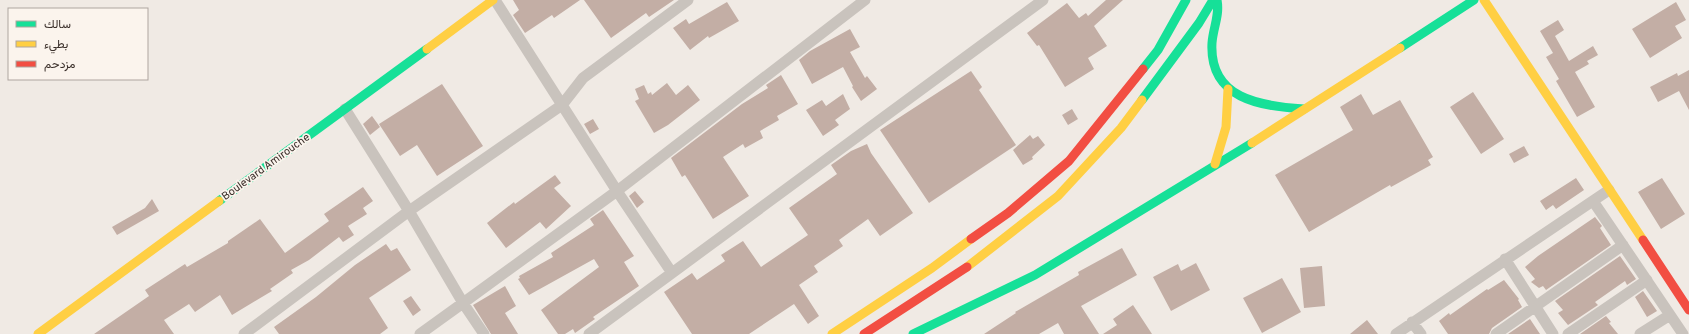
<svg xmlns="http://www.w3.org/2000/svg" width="1689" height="334" viewBox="0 0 1689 334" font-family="Overpass,Vazirmatn,sans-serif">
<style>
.building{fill:#c3aea5}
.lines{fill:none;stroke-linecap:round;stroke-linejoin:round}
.street{stroke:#c9c3bd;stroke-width:11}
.fast{stroke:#16e098;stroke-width:9}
.slow{stroke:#ffcf43;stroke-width:9}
.jam{stroke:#f24e42;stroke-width:9}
.labels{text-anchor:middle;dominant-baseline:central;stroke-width:3.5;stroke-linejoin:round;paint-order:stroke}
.street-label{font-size:11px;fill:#3a2f2a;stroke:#fbf4ed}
</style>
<rect width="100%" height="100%" fill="#f0eae4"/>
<path class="building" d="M 513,0 L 580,0 L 554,18 L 552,15 L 525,33 L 513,15 L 519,10 Z
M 584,0 L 674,0 L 649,17 L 646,13 L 611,38 Z
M 1106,0 L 1123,0 L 1094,26 L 1107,46 L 1088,58 L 1094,69 L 1065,87 L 1039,45 L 1037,46 L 1027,33 L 1067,3 L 1079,18 L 1086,13 L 1088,16 Z
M 727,2 L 739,21 L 709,38 L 708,36 L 690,50 L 673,28 L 686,19 L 689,24 Z
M 1676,2 L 1686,20 L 1675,26 L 1682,38 L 1650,58 L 1632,29 Z
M 1558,20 L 1564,30 L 1555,36 L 1569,61 L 1593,46 L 1598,55 L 1587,61 L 1589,64 L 1575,72 L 1595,107 L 1577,117 L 1556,81 L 1559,79 L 1546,57 L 1553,53 L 1540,31 Z
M 850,29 L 860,47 L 850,52 L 865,78 L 867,76 L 877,89 L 861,101 L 852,87 L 853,86 L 843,67 L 812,84 L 799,60 L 810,51 Z
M 1689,70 L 1689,110 L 1679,91 L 1658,102 L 1650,87 L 1677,73 L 1678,76 Z
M 971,71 L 982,87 L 979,90 L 1016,145 L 929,203 L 880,130 Z
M 781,75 L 798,104 L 777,116 L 779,120 L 760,131 L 763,138 L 745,148 L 743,144 L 723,157 L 749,196 L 713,219 L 685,175 L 682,177 L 671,158 L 742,104 L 768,88 L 766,85 Z
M 667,83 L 676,95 L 688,85 L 700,100 L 668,125 L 654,133 L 635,101 L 639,99 L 635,89 L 644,85 L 648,94 L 651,92 L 652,95 Z
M 442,84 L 483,146 L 437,176 L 417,145 L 400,156 L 379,124 Z
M 1473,92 L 1504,139 L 1481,154 L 1450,107 Z
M 843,94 L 850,109 L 835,120 L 839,125 L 823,136 L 806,110 L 822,100 L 826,106 Z
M 1361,94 L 1373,115 L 1400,100 L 1433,157 L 1428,160 L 1431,165 L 1391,187 L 1390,185 L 1309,232 L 1275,175 L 1353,130 L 1340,107 Z
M 1072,109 L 1078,119 L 1068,125 L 1062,115 Z
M 372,116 L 380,127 L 370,135 L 363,124 Z
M 593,119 L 599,129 L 590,134 L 584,124 Z
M 1030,135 L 1033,139 L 1038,136 L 1045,145 L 1032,157 L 1033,159 L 1023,165 L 1013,150 Z
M 867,144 L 871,153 L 913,213 L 880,236 L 868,219 L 839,240 L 843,246 L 814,266 L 818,272 L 799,285 L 819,316 L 808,324 L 794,304 L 749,334 L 692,334 L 664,292 L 692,273 L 697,280 L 725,261 L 721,255 L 743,241 L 761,267 L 808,235 L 789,208 L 837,174 L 831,165 L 851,151 Z
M 1524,146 L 1529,155 L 1514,163 L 1509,154 Z
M 555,175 L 561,183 L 554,188 L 571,206 L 546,229 L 540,222 L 506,248 L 487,223 L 514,202 L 515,204 Z
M 1576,178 L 1584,190 L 1556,209 L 1553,205 L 1546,210 L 1540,201 Z
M 1662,178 L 1685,214 L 1661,229 L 1638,192 Z
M 363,187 L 373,201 L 363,208 L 367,214 L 348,226 L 354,235 L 343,242 L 339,237 L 309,260 L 291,270 L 293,273 L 270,289 L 272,291 L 232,315 L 220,295 L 195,312 L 189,304 L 164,320 L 174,334 L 94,334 L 149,296 L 145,290 L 185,264 L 187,267 L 228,243 L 228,241 L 260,219 L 285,253 L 329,221 L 324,214 Z
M 635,191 L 644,202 L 637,208 L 629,196 Z
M 152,199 L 159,211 L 117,235 L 112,227 L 145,208 Z
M 603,210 L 634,256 L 624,262 L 639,286 L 593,317 L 595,319 L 575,333 L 573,329 L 565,334 L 558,334 L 541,310 L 599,267 L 594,259 L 529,295 L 518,279 L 520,278 L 519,276 L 553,257 L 551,253 L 594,225 L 590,219 Z
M 1595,217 L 1602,226 L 1600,228 L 1611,245 L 1546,290 L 1543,286 L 1539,288 L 1531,282 L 1535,279 L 1525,267 L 1538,256 Z
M 386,244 L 391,251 L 397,248 L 411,270 L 369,298 L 388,328 L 380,334 L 279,334 L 274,327 L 316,297 L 355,265 Z
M 1122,248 L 1137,275 L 1081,306 L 1099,334 L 1064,334 L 1058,323 L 1039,334 L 984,334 L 1016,313 L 1015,312 L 1079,275 L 1078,272 Z
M 1620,256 L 1636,279 L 1627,285 L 1625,281 L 1595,302 L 1598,305 L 1568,325 L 1558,313 L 1563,310 L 1555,301 Z
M 1196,263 L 1210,290 L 1171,311 L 1153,277 L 1178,264 L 1181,271 Z
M 1322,266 L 1325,306 L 1304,308 L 1300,268 Z
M 1282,278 L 1301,312 L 1262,333 L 1243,298 Z
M 1504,280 L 1519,299 L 1518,300 L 1522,307 L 1492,328 L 1489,334 L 1448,334 L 1439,321 L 1449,313 L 1450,315 L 1487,289 L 1488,290 Z
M 505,286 L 516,306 L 505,313 L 518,334 L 491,334 L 473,305 Z
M 1643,291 L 1657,311 L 1647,317 L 1635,297 Z
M 411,296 L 421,310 L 413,316 L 403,301 Z
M 1133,305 L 1152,334 L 1103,334 L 1117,325 L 1113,319 Z
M 1606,316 L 1611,322 L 1609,323 L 1618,334 L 1580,334 Z
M 1530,319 L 1540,334 L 1508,334 Z
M 1367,320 L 1378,334 L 1350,334 Z"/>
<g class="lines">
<path class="street" d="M 495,0 L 617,191 L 865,0
M 1593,201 L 1683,334
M 1505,259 L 1553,334
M 672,273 L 1043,0
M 1412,322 L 1421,334
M 244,334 L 409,211 L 345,109
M 420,334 L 463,303 L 484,334
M 589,334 L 672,273 L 617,191 L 463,303 L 409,211 L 562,105 L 583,78 L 688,0
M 1396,334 L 1609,190
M 1496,334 L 1623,245
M 1568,334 L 1647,280
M 1640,334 L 1670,315"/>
<path class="fast" d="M 1217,0 C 1220,15 1213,28 1212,43 C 1209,99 1260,106 1304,109
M 1400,48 L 1474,0
M 1143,69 L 1158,50 L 1186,0
M 1142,100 L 1199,23 L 1213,0
M 219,201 L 427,49
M 913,334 L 1035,275 L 1252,143"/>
<path class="slow" d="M 1484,0 L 1643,240
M 427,49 L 493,0
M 1252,143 L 1400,48
M 1215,164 L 1226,127 L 1228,89
M 967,267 L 1058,196 L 1121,128 L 1142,100
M 38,334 L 219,201
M 832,334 L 932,268 L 971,239"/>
<path class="jam" d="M 971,239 L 1008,213 L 1069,161 L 1143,69
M 1643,240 L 1689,310
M 864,334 L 967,267"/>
</g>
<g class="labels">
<g class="street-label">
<text transform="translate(266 167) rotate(-36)">Boulevard Amirouche</text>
</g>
</g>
<rect x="8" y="8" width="140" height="72" fill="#fbf4ed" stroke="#aea59f"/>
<rect x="16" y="21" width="20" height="6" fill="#16e098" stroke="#aea59f"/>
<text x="44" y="28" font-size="12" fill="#3a2f2a">سالك</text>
<rect x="16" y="41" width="20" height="6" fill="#ffcf43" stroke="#aea59f"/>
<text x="44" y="48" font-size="12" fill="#3a2f2a">بطيء</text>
<rect x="16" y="61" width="20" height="6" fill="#f24e42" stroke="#aea59f"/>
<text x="44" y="68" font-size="12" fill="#3a2f2a">مزدحم</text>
</svg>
